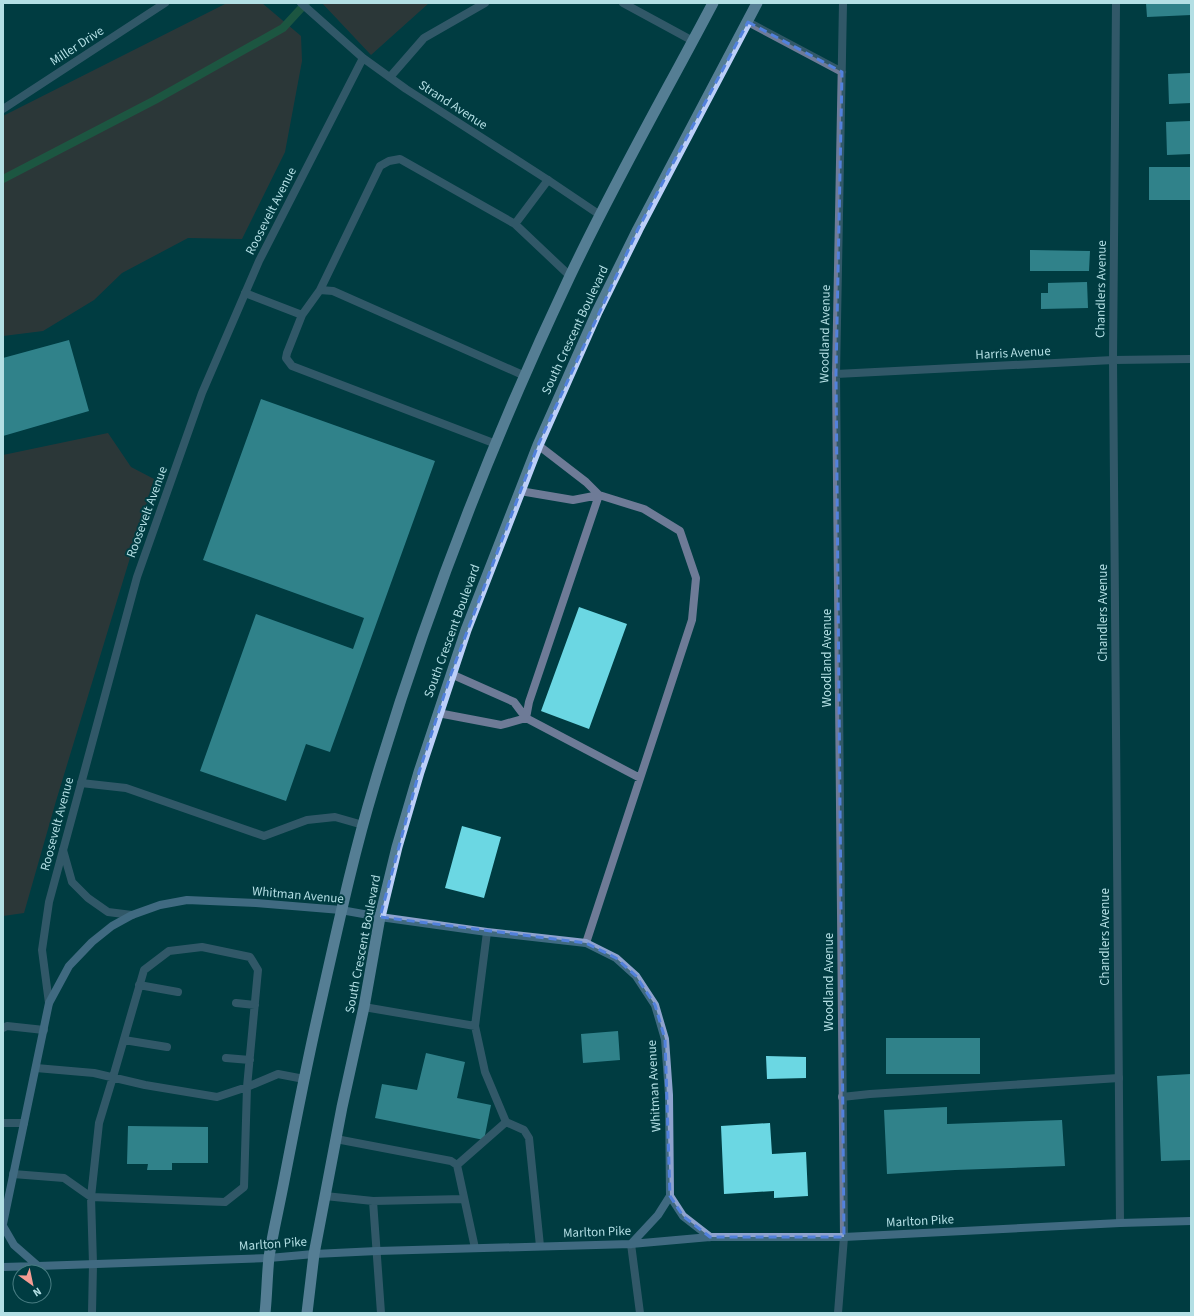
<svg xmlns="http://www.w3.org/2000/svg" width="1194" height="1316" viewBox="0 0 1194 1316" font-family="'Source Sans 3',sans-serif">
<style>
.green{fill:#61312e}
.lines{fill:none;stroke-linecap:round;stroke-linejoin:round}
.stream{stroke:#3f7742;stroke-width:8}
.building{fill:#6bd7e3}
.service{stroke:#6e7b97;stroke-width:8}
.minor{stroke:#6e7b97;stroke-width:8}
.tertiary{stroke:#6e7b97;stroke-width:8}
.secondary{stroke:#8ea3ce;stroke-width:8}
.trunk{stroke:#bccff9;stroke-width:11}
.marked{fill:none;stroke:#5281dc;stroke-width:3;stroke-dasharray:8 5;stroke-linejoin:round}
.labels{text-anchor:middle;dominant-baseline:central;stroke-width:4;stroke-linejoin:round;paint-order:stroke}
.street-label{font-size:13px;fill:#b3dfe4;stroke:#003c42}
</style>
<rect width="100%" height="100%" fill="#003c42"/>
<path class="green" d="M 227,3 L 262,3 L 301,36 L 302,61 L 285,152 L 242,239 L 188,238 L 122,273 L 94,300 L 43,331 L 3,336 L 3,116 Z
M 322,3 L 429,3 L 371,55 Z
M 108,433 L 131,467 L 154,479 L 56,801 L 24,913 L 3,916 L 3,455 Z"/>
<g class="lines">
<path class="stream" d="M 3,179 L 155,100 L 283,28 L 306,3"/>
</g>
<path class="building" d="M 1146,3 L 1191,3 L 1191,15 L 1147,17 Z
M 1191,73 L 1191,103 L 1169,104 L 1168,74 Z
M 1191,121 L 1191,154 L 1167,155 L 1166,122 Z
M 1149,167 L 1191,167 L 1191,200 L 1149,200 Z
M 1030,250 L 1090,251 L 1089,271 L 1030,271 Z
M 1087,282 L 1088,308 L 1041,309 L 1041,293 L 1048,293 L 1048,283 Z
M 69,340 L 89,411 L 3,436 L 3,358 Z
M 261,399 L 435,461 L 330,752 L 306,744 L 286,801 L 200,771 L 256,614 L 353,649 L 364,618 L 203,560 Z
M 579,607 L 627,624 L 589,729 L 541,711 Z
M 462,826 L 501,837 L 484,898 L 445,888 Z
M 618,1031 L 620,1060 L 583,1063 L 581,1034 Z
M 886,1038 L 980,1038 L 980,1074 L 886,1074 Z
M 426,1053 L 465,1062 L 457,1098 L 491,1105 L 484,1140 L 375,1118 L 382,1084 L 417,1090 Z
M 766,1056 L 806,1057 L 806,1078 L 767,1079 Z
M 1191,1074 L 1191,1160 L 1161,1161 L 1157,1076 Z
M 947,1107 L 947,1124 L 1062,1120 L 1065,1166 L 955,1170 L 887,1174 L 884,1110 Z
M 770,1123 L 772,1154 L 806,1152 L 808,1196 L 774,1198 L 774,1191 L 724,1194 L 721,1126 Z
M 128,1126 L 208,1127 L 208,1163 L 172,1163 L 172,1170 L 147,1170 L 148,1164 L 127,1164 Z"/>
<g class="lines">
<path class="service" d="M 623,3 L 693,41
M 390,77 L 424,38 L 485,3
M 515,224 L 570,276
M 320,290 L 380,166 L 389,161 L 400,159 L 515,224 L 548,180
M 245,293 L 302,315
M 496,444 L 292,366 L 286,358 L 287,353 L 302,315 L 320,290 L 333,291 L 525,376
M 538,445 L 586,482 L 599,495
M 520,491 L 573,500 L 599,495 L 644,509 L 680,531 L 696,578 L 692,620 L 586,943
M 451,674 L 514,702 L 526,718 L 640,778
M 438,713 L 501,725 L 526,718
M 526,718 L 529,702 L 599,495
M 81,783 L 126,788 L 264,836 L 307,820 L 335,817 L 363,825
M 487,932 L 475,1026 L 485,1072 L 506,1122 L 524,1130 L 529,1138 L 540,1246
M 139,985 L 178,992
M 236,1003 L 255,1005
M 364,1007 L 475,1026
M 3,1028 L 7,1026 L 44,1030
M 124,1040 L 167,1047
M 226,1058 L 250,1060
M 36,1068 L 94,1073 L 145,1085 L 217,1097 L 247,1087 L 278,1074 L 304,1079
M 842,1097 L 870,1094 L 1119,1078
M 3,1123 L 24,1123
M 336,1139 L 451,1161 L 457,1165 L 475,1248
M 457,1165 L 506,1122
M 13,1174 L 64,1178 L 91,1197 L 225,1202 L 244,1187 L 247,1087 L 258,970 L 250,957 L 202,947 L 169,951 L 144,970 L 113,1077 L 99,1123 L 91,1197 L 93,1264 L 92,1313
M 325,1196 L 373,1201 L 464,1199
M 373,1201 L 381,1313
M 631,1244 L 640,1313"/>
<path class="minor" d="M 301,3 L 363,58 L 406,89 L 548,180 L 600,215
M 1116,3 L 1113,360 L 1120,1223
M 748,22 L 842,72
M 3,109 L 165,3
M 836,374 L 1113,360 L 1191,359
M 49,1003 L 42,950 L 49,902 L 137,577 L 202,393 L 259,261 L 363,58
M 838,1313 L 844,1237 L 836,374 L 843,3"/>
<path class="tertiary" d="M 63,850 L 72,882 L 88,898 L 108,912 L 132,915"/>
<path class="secondary" d="M 3,1224 L 49,1003 L 69,966 L 92,942 L 112,926 L 132,915 L 160,905 L 187,900 L 256,903 L 341,910 L 380,917 L 487,932 L 586,943 L 616,958 L 636,976 L 655,1005 L 665,1039 L 669,1095 L 670,1196 L 683,1216 L 710,1237
M 3,1226 L 14,1245 L 38,1266
M 631,1244 L 658,1215 L 670,1196
M 3,1267 L 38,1266 L 269,1258 L 314,1254 L 377,1251 L 631,1244 L 710,1237 L 844,1237 L 1120,1223 L 1191,1221"/>
<path class="trunk" d="M 265,1313 C 267,1294 267,1276 269,1257 C 273,1232 279,1207 284,1181 C 295,1124 306,1067 319,1010 C 336,935 352,859 374,786 C 426,611 492,441 570,276 C 614,183 665,94 713,3
M 307,1313 L 314,1254 L 342,1107 L 364,1007 L 380,917 L 397,847 L 419,772 L 466,630 L 538,445 L 597,312 L 638,229 L 757,3"/>
</g>
<path d="M0 0H1194V1316H0ZM 748,22 L 842,72 L 836,374 L 844,1237 L 710,1237 L 683,1216 L 670,1196 L 665,1039 L 655,1005 L 636,976 L 616,958 L 586,943 L 380,917 L 419,772 L 451,674 L 538,445 L 638,229 Z" fill="#003c42" fill-opacity=".55" fill-rule="evenodd"/>
<path class="marked" d="M 748,22 L 842,72 L 836,374 L 844,1237 L 710,1237 L 683,1216 L 670,1196 L 665,1039 L 655,1005 L 636,976 L 616,958 L 586,943 L 380,917 L 419,772 L 451,674 L 538,445 L 638,229 Z"/>
<g class="labels">
<g class="street-label">
<text transform="translate(77 46) rotate(-33)">Miller Drive</text>
<text transform="translate(453 105) rotate(33)">Strand Avenue</text>
<text transform="translate(271 211) rotate(-63)">Roosevelt Avenue</text>
<text transform="translate(1101 289) rotate(-89)">Chandlers Avenue</text>
<text transform="translate(575 330) rotate(-65)">South Crescent Boulevard</text>
<text transform="translate(825 334) rotate(-89)">Woodland Avenue</text>
<text transform="translate(1013 353) rotate(-3)">Harris Avenue</text>
<text transform="translate(147 512) rotate(-70)">Roosevelt Avenue</text>
<text transform="translate(1103 613) rotate(-90)">Chandlers Avenue</text>
<text transform="translate(452 631) rotate(-70)">South Crescent Boulevard</text>
<text transform="translate(827 658) rotate(-90)">Woodland Avenue</text>
<text transform="translate(57 824) rotate(-75)">Roosevelt Avenue</text>
<text transform="translate(298 895) rotate(5)">Whitman Avenue</text>
<text transform="translate(1105 937) rotate(-90)">Chandlers Avenue</text>
<text transform="translate(363 944) rotate(-79)">South Crescent Boulevard</text>
<text transform="translate(829 982) rotate(-90)">Woodland Avenue</text>
<text transform="translate(654 1086) rotate(-93)">Whitman Avenue</text>
<text transform="translate(920 1221) rotate(-3)">Marlton Pike</text>
<text transform="translate(597 1232) rotate(-2)">Marlton Pike</text>
<text transform="translate(273 1244) rotate(-4)">Marlton Pike</text>
</g>
</g>
<rect width="1194" height="1316" fill="none" stroke="#b3dfe4" stroke-width="8"/>
<g transform="translate(32 1284) rotate(147)"><circle r="19" fill="#003c42" stroke="#487d83"/>
<path d="M0-3L7 15L0 10L-7 15Z" fill="#f59c94"/>
<text y="-6" font-size="11" font-weight="bold" text-anchor="middle" fill="#b3dfe4">N</text>
</g>
</svg>
